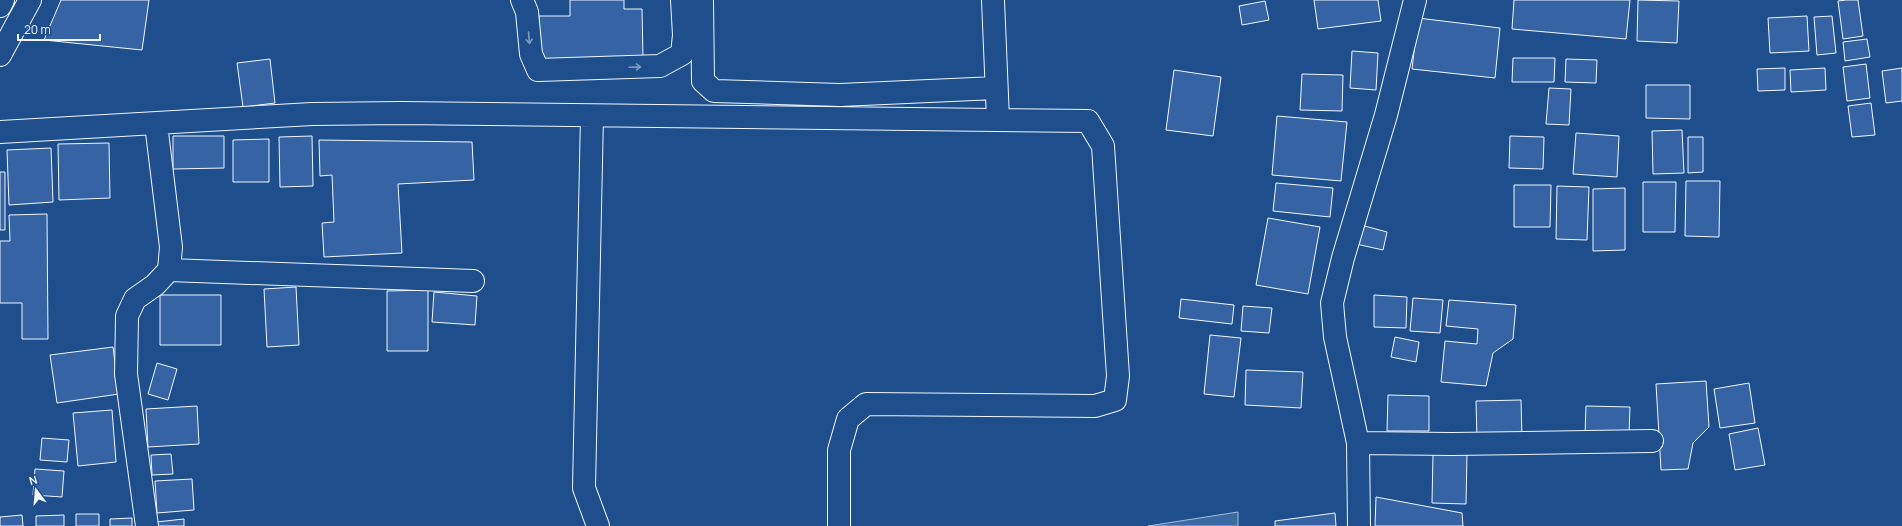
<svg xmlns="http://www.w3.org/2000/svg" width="1902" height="526" viewBox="0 0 1902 526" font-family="Manrope,sans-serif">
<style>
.water{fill:#3b69a3;stroke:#a8bbd7}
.building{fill:#3563a3;stroke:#f2f6ff}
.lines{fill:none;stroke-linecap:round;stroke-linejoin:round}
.minor-casing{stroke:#f2f6ff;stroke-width:24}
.major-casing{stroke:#f2f6ff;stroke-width:24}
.minor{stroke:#1f4e8c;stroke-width:22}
.major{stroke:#1f4e8c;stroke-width:22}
.oneway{stroke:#7e9ac0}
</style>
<rect width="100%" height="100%" fill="#1f4e8c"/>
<path class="water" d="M 1238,512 L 1238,526 L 1148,526 Z"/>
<path class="building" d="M 61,0 L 149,0 L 142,50 L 44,40 Z
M 570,0 L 624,0 L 624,9 L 642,9 L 643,58 L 540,61 L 539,16 L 570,16 Z
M 1314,0 L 1378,0 L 1381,21 L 1318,29 Z
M 1514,0 L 1630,0 L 1626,39 L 1512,29 Z
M 1638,0 L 1679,1 L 1677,43 L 1637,41 Z
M 1846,0 L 1858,0 L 1863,36 L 1843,39 L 1838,1 Z
M 1265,1 L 1269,20 L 1242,25 L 1239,6 Z
M 1807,16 L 1809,51 L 1770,53 L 1768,18 Z
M 1832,16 L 1836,53 L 1817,55 L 1814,17 Z
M 1418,18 L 1500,28 L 1495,78 L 1412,69 Z
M 1867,39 L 1870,57 L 1845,61 L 1843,42 Z
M 1352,51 L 1378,53 L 1376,90 L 1350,88 Z
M 1513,58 L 1555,58 L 1554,82 L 1512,82 Z
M 270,59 L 275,103 L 243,107 L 237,63 Z
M 1566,59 L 1597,60 L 1596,83 L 1565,82 Z
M 1866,64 L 1870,98 L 1847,101 L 1843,67 Z
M 1785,68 L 1785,90 L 1758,91 L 1757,69 Z
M 1825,68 L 1826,90 L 1791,92 L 1790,70 Z
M 1902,68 L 1902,101 L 1886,103 L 1882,71 Z
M 1174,70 L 1221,77 L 1213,136 L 1166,130 Z
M 1302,74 L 1343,75 L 1342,111 L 1300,110 Z
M 1646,85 L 1690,85 L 1690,119 L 1646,118 Z
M 1549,88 L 1571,89 L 1569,125 L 1546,124 Z
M 1871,103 L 1875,135 L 1852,137 L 1848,106 Z
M 1277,116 L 1347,122 L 1341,181 L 1272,175 Z
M 1682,130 L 1684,173 L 1653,174 L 1652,131 Z
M 1576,133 L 1619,136 L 1617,177 L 1573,174 Z
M 173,136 L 224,136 L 224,168 L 173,169 Z
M 312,136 L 313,186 L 280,187 L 279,137 Z
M 1510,136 L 1544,137 L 1543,169 L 1509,168 Z
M 1688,137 L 1703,137 L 1703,172 L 1688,173 Z
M 269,139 L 269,182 L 233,182 L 233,140 Z
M 319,140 L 472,142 L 474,180 L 398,184 L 402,253 L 324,257 L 322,223 L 334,222 L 332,175 L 320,176 Z
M 109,143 L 110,198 L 59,200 L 58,144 Z
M 51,148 L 53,202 L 9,205 L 7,150 Z
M 0,172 L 5,172 L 5,230 L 0,230 Z
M 1686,181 L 1720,181 L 1719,237 L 1685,236 Z
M 1643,182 L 1676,182 L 1675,232 L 1643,232 Z
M 1276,183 L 1333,188 L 1330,217 L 1273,211 Z
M 1514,185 L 1551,185 L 1550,227 L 1514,227 Z
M 1557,186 L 1589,187 L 1587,240 L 1556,239 Z
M 1625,188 L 1625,250 L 1593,251 L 1593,189 Z
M 47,214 L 48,339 L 22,339 L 22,303 L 0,303 L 0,241 L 10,241 L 9,215 Z
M 1268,218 L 1320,227 L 1308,294 L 1256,285 Z
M 1361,225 L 1387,232 L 1383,250 L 1356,244 Z
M 296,287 L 299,345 L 267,347 L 264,289 Z
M 428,290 L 428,351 L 387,351 L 387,291 Z
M 434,292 L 477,296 L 475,325 L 432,322 Z
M 160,295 L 221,295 L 221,345 L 160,345 Z
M 1374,295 L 1407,297 L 1406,328 L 1374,327 Z
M 1413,298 L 1443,300 L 1440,333 L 1410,331 Z
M 1181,299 L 1234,305 L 1232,324 L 1179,318 Z
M 1449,300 L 1516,305 L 1513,339 L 1493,353 L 1486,386 L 1441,382 L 1445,341 L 1477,344 L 1478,329 L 1446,326 Z
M 1243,306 L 1272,308 L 1269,333 L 1241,331 Z
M 1210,335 L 1241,338 L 1234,397 L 1204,394 Z
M 1395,337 L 1419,342 L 1416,362 L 1391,357 Z
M 113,347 L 119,394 L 57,403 L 50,355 Z
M 157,363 L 177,369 L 168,400 L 148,394 Z
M 1246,370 L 1303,372 L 1301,408 L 1245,405 Z
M 1706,381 L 1709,427 L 1693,443 L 1688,469 L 1661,470 L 1656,384 Z
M 1749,383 L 1755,423 L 1720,428 L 1714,389 Z
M 1388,395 L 1429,396 L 1429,431 L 1387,431 Z
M 1521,400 L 1522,439 L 1477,440 L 1476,401 Z
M 197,406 L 199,444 L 148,447 L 146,409 Z
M 1586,406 L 1630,407 L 1629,435 L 1585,435 Z
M 112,410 L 116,462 L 78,466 L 73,413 Z
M 1758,428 L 1765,465 L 1735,470 L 1729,434 Z
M 42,438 L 69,440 L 67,462 L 40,460 Z
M 1433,453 L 1467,454 L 1466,504 L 1432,503 Z
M 171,454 L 173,474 L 152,475 L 151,455 Z
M 35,469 L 64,471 L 62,497 L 33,495 Z
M 192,479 L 194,510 L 157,513 L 155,481 Z
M 1376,497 L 1462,513 L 1463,526 L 1375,526 Z
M 1335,513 L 1336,526 L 1275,526 L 1275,521 Z
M 76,514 L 99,514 L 99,526 L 76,526 Z
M 22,515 L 23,526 L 0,526 L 0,517 Z
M 64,515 L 64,526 L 36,526 L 36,516 Z
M 132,518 L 132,526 L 110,526 L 110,519 Z
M 184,519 L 184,526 L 156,526 L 156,522 Z"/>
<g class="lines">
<g class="minor-casing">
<path id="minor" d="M 522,0 L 527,12 L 531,54 L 538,70 L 660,66 L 682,54 L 684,35 L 682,0
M 702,0 L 703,81 L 714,91 L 840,95 L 996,88
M 993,0 L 998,119
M 592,116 L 584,488 L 598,526
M 0,132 L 312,114 L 401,113 L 1088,121 L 1103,146 L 1118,376 L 1115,400 L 1095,406 L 866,404 L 848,419 L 839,450 L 839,526
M 169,270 L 473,281
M 1358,443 L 1452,444 L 1652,441
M 147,526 L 126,374 L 127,316 L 135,299 L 155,285 L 169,270 L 171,247 L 156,124
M 1359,526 L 1358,443 L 1335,337 L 1332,303 L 1343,258 L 1386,115 L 1415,0"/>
</g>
<g class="major-casing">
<path id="major" d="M 0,6 L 3,0
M 0,55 L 30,0"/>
</g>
<use href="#minor" class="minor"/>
<use href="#major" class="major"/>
</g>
<defs><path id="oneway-shaft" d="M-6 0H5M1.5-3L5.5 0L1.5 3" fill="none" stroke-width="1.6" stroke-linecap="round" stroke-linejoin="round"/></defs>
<g class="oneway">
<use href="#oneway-shaft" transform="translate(529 38) rotate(85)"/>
<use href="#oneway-shaft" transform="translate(635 67) rotate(-2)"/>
</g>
<g transform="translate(36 490) rotate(344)" stroke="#1f4e8c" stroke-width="3" paint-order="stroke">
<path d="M0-3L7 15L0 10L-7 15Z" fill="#f2f6ff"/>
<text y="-6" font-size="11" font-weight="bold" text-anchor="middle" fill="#f2f6ff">N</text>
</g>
<path d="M18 34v6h82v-6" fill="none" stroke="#f2f6ff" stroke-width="2"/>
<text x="24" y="34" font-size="12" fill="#f2f6ff" stroke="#1f4e8c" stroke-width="3" paint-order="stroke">20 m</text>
</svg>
